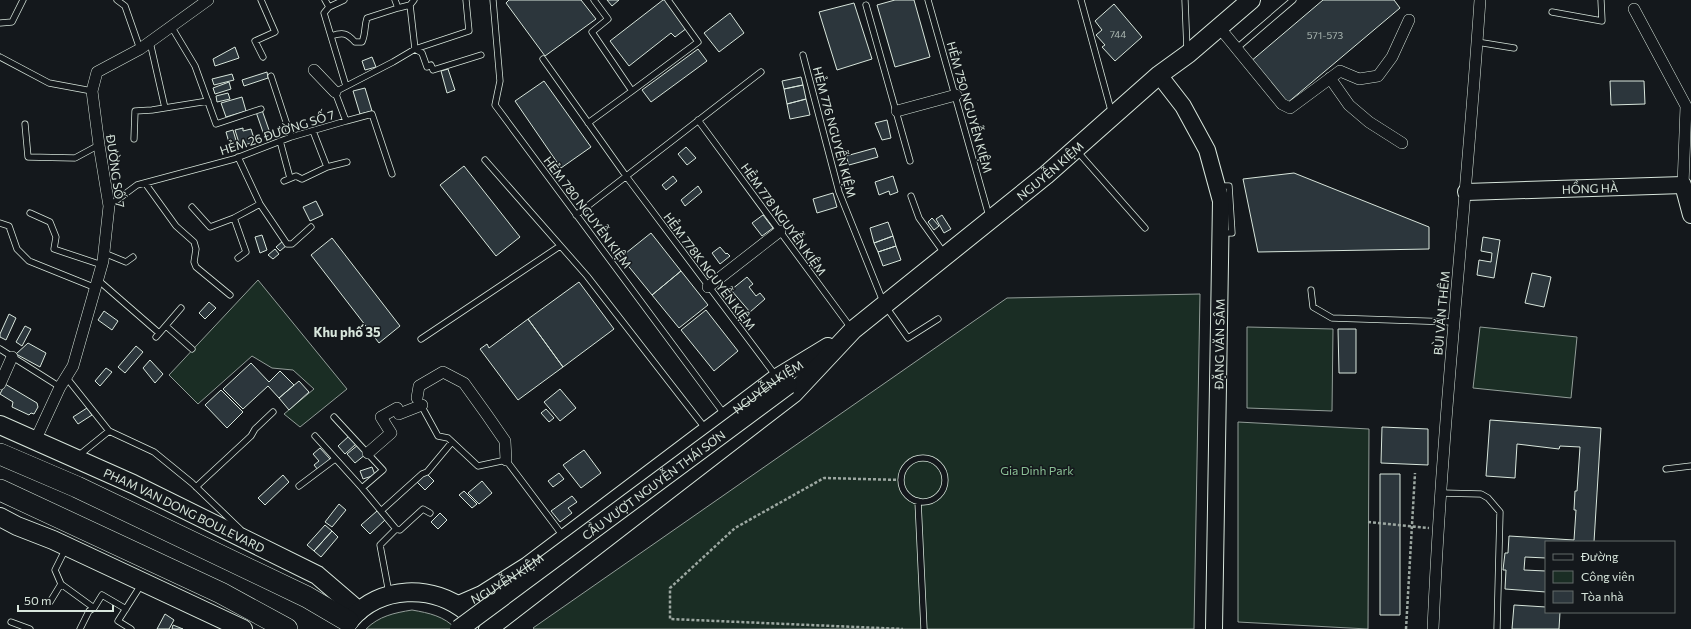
<svg xmlns="http://www.w3.org/2000/svg" width="1691" height="629" viewBox="0 0 1691 629" font-family="Commissioner,sans-serif">
<style>
.green{fill:#1a2d24;stroke:#939e99}
.building{fill:#2c363c;stroke:#d8e6dc}
.lines{fill:none;stroke-linecap:round;stroke-linejoin:round}
.lane-casing{stroke:#d8e6dc;stroke-width:7}
.street-casing{stroke:#d8e6dc;stroke-width:12}
.secondary-casing{stroke:#d8e6dc;stroke-width:18}
.primary-casing{stroke:#d8e6dc;stroke-width:20}
.highway-casing{stroke:#d8e6dc;stroke-width:22}
.path{stroke:#9da8a2;stroke-width:2.5;stroke-dasharray:3 2;stroke-linecap:butt}
.lane{stroke:#14181c;stroke-width:5.5}
.street{stroke:#14181c;stroke-width:11}
.secondary{stroke:#14181c;stroke-width:16}
.primary{stroke:#14181c;stroke-width:18}
.highway{stroke:#14181c;stroke-width:21}
.primary-bridge-casing{stroke:#d8e6dc;stroke-width:20;stroke-linecap:butt}
.primary-bridge{stroke:#14181c;stroke-width:18}
.labels{text-anchor:middle;dominant-baseline:central;stroke-width:3;stroke-linejoin:round;paint-order:stroke}
.number-label{font-size:10px;fill:#adbab4}
.street-label{font-size:12px;fill:#d8e6dc;stroke:#14181c}
.park-label{font-size:12px;fill:#8ac095;stroke:#14181c}
.neighbourhood-label{font-size:13px;font-weight:bold;fill:#d8e6dc;stroke:#14181c}
</style>
<rect width="100%" height="100%" fill="#14181c"/>
<path class="green" d="M 258,280 L 347,389 L 300,427 L 284,414 L 314,389 L 293,370 L 272,368 L 252,356 L 198,404 L 169,375 Z
M 1200,294 L 1194,629 L 534,629 L 533,628 L 1007,298 Z
M 1247,327 L 1333,329 L 1332,411 L 1247,408 Z
M 1480,327 L 1577,337 L 1571,398 L 1473,388 Z
M 1238,422 L 1369,429 L 1368,629 L 1238,622 Z
M 412,610 C 429,613 444,616 456,629 L 366,629 C 379,616 394,613 412,610 Z"/>
<path class="building" d="M 509,0 L 581,0 L 596,19 L 545,56 L 506,3 Z
M 607,0 L 619,0 L 612,6 Z
M 663,0 L 666,0 L 687,28 L 675,37 L 671,33 L 629,66 L 610,41 Z
M 895,0 L 914,0 L 930,57 L 895,67 L 877,5 Z
M 1323,0 L 1394,0 L 1400,8 L 1286,104 L 1250,62 Z
M 854,3 L 872,59 L 837,70 L 819,12 Z
M 1114,4 L 1142,37 L 1115,61 L 1102,47 L 1105,45 L 1096,35 L 1102,30 L 1095,21 Z
M 730,13 L 744,33 L 719,52 L 704,33 Z
M 235,47 L 239,58 L 215,66 L 213,59 Z
M 698,49 L 707,61 L 651,102 L 642,90 Z
M 372,57 L 376,67 L 365,70 L 362,61 Z
M 448,69 L 455,90 L 447,93 L 441,71 Z
M 267,72 L 268,78 L 244,86 L 242,80 Z
M 232,74 L 234,80 L 214,85 L 212,79 Z
M 801,77 L 803,85 L 784,89 L 782,81 Z
M 544,81 L 591,147 L 561,168 L 515,101 Z
M 1610,81 L 1644,81 L 1645,104 L 1611,105 Z
M 229,82 L 231,89 L 215,94 L 213,88 Z
M 803,85 L 806,99 L 787,104 L 784,89 Z
M 365,88 L 372,111 L 360,114 L 353,91 Z
M 228,93 L 230,99 L 217,102 L 216,96 Z
M 242,97 L 246,111 L 226,117 L 221,103 Z
M 806,99 L 810,115 L 790,119 L 787,104 Z
M 262,110 L 270,133 L 264,135 L 256,112 Z
M 887,120 L 891,138 L 882,140 L 875,123 Z
M 243,128 L 243,131 L 251,129 L 255,142 L 240,146 L 235,130 Z
M 233,130 L 237,144 L 230,146 L 226,132 Z
M 686,147 L 696,158 L 687,165 L 678,154 Z
M 875,148 L 878,157 L 849,165 L 846,156 Z
M 464,166 L 520,237 L 496,256 L 440,185 Z
M 1294,173 L 1429,227 L 1429,249 L 1258,252 L 1243,179 Z
M 673,176 L 677,181 L 666,190 L 662,185 Z
M 893,176 L 898,192 L 890,195 L 889,191 L 879,195 L 875,182 Z
M 698,186 L 702,192 L 685,206 L 681,200 Z
M 833,193 L 837,207 L 817,213 L 813,199 Z
M 316,201 L 323,215 L 310,221 L 303,207 Z
M 763,215 L 773,228 L 762,236 L 752,223 Z
M 942,215 L 951,229 L 944,233 L 936,219 Z
M 932,218 L 939,226 L 934,230 L 928,222 Z
M 888,222 L 893,236 L 874,243 L 870,228 Z
M 651,233 L 681,271 L 652,295 L 621,257 Z
M 262,235 L 267,250 L 260,253 L 255,237 Z
M 893,236 L 896,246 L 878,252 L 874,243 Z
M 1483,237 L 1500,240 L 1494,278 L 1477,275 L 1479,260 L 1491,262 L 1492,253 L 1481,251 Z
M 332,238 L 400,326 L 379,343 L 311,255 Z
M 283,241 L 287,245 L 280,251 L 276,247 Z
M 896,246 L 901,260 L 883,266 L 878,252 Z
M 720,247 L 726,254 L 727,253 L 730,256 L 720,264 L 712,253 Z
M 275,249 L 279,254 L 273,259 L 268,255 Z
M 681,271 L 708,305 L 679,328 L 652,295 Z
M 1532,273 L 1551,277 L 1544,307 L 1525,303 Z
M 747,277 L 753,284 L 749,287 L 756,296 L 760,293 L 765,299 L 750,312 L 731,290 Z
M 579,282 L 614,329 L 563,367 L 528,319 Z
M 209,302 L 216,308 L 205,319 L 199,313 Z
M 706,310 L 738,351 L 714,371 L 681,330 Z
M 104,311 L 118,321 L 112,330 L 98,320 Z
M 9,314 L 16,318 L 6,340 L 0,337 L 0,334 Z
M 528,319 L 563,367 L 518,400 L 480,349 L 487,344 L 489,348 Z
M 25,326 L 31,329 L 22,346 L 16,342 Z
M 1338,329 L 1356,329 L 1356,373 L 1339,373 Z
M 28,343 L 46,353 L 40,367 L 16,354 Z
M 136,346 L 143,352 L 125,373 L 118,367 Z
M 150,360 L 163,374 L 155,383 L 143,368 Z
M 251,363 L 269,382 L 280,371 L 294,385 L 279,398 L 268,386 L 243,409 L 223,389 Z
M 106,368 L 112,372 L 100,386 L 95,381 Z
M 299,381 L 309,392 L 289,410 L 279,398 Z
M 5,384 L 37,403 L 38,407 L 34,414 L 31,413 L 29,415 L 12,407 L 13,402 L 0,394 Z
M 560,389 L 576,408 L 560,421 L 544,402 Z
M 221,390 L 243,412 L 227,428 L 205,405 Z
M 87,408 L 92,415 L 78,424 L 73,417 Z
M 546,409 L 554,418 L 549,422 L 541,413 Z
M 1490,420 L 1601,428 L 1594,542 L 1546,542 L 1546,558 L 1525,557 L 1524,570 L 1546,571 L 1546,592 L 1505,589 L 1506,570 L 1503,570 L 1505,553 L 1508,553 L 1509,536 L 1574,540 L 1576,510 L 1574,510 L 1575,491 L 1577,491 L 1580,447 L 1560,446 L 1559,449 L 1517,444 L 1515,478 L 1486,476 Z
M 1382,427 L 1428,429 L 1428,465 L 1381,463 Z
M 349,436 L 356,444 L 345,454 L 338,446 Z
M 359,444 L 366,454 L 355,463 L 347,454 Z
M 320,448 L 330,459 L 318,470 L 314,465 L 319,461 L 313,454 Z
M 584,450 L 601,473 L 581,488 L 563,465 Z
M 372,467 L 375,475 L 363,479 L 360,471 Z
M 426,473 L 434,481 L 425,490 L 417,482 Z
M 559,473 L 564,479 L 553,487 L 548,481 Z
M 1380,474 L 1400,474 L 1400,615 L 1380,615 Z
M 283,475 L 289,482 L 265,505 L 258,498 Z
M 482,481 L 492,493 L 479,504 L 468,493 Z
M 464,491 L 477,504 L 472,508 L 459,495 Z
M 572,496 L 577,502 L 568,508 L 572,513 L 560,522 L 551,511 Z
M 339,504 L 346,510 L 332,527 L 325,522 Z
M 377,511 L 385,520 L 370,534 L 361,525 Z
M 440,513 L 447,520 L 438,529 L 431,522 Z
M 325,525 L 332,531 L 314,551 L 307,545 Z
M 332,531 L 338,537 L 321,557 L 314,551 Z
M 1514,605 L 1546,607 L 1546,612 L 1560,612 L 1559,629 L 1512,629 Z
M 165,614 L 174,620 L 169,629 L 157,629 Z
M 173,625 L 183,629 L 172,629 Z"/>
<g class="lines">
<g class="lane-casing">
<path id="lane" d="M 117,0 L 125,6 L 140,49
M 261,0 L 275,32 L 255,41 L 263,57
M 325,0 L 329,7 L 324,13 L 346,86
M 395,0 L 398,8 L 410,5 L 415,49 L 422,53 L 427,67 L 431,65 L 433,70 L 481,55
M 493,0 L 500,81 L 495,105 L 725,415
M 594,0 L 608,19 L 592,32 L 632,91 L 698,42 L 668,0
M 928,0 L 989,216
M 1081,0 L 1112,114
M 1185,0 L 1187,50
M 410,5 L 414,0
M 866,5 L 910,161
M 329,7 L 344,0
M 1552,12 L 1602,21 L 1601,0
M 0,23 L 12,22 L 23,0
M 171,26 L 195,66 L 216,124 L 261,109
M 331,36 C 343,32 347,33 355,42 L 362,42 C 366,33 364,27 367,18 L 398,8
M 150,42 L 165,108
M 1477,42 L 1514,48
M 1237,48 L 1293,0
M 803,55 L 839,192 L 884,304 L 908,338 L 938,319
M 0,57 L 49,83 L 92,91
M 543,59 L 626,176 L 776,376
M 271,76 L 291,137
M 698,120 L 851,328
M 346,121 L 372,114 L 392,174
M 588,123 L 632,91
M 25,124 L 28,157 L 75,158 L 99,145
M 313,131 L 327,167
M 134,139 L 135,111 L 152,110 L 208,101
M 280,141 L 290,178
M 1077,151 L 1145,228
M 238,157 L 260,204 L 287,244 L 292,244 L 311,227
M 485,160 L 587,276 L 705,428
M 284,181 L 296,176 L 302,179 L 327,167 L 347,162
M 145,183 L 176,226 L 194,242 L 196,249 L 194,262 L 196,267 L 230,295
M 1218,186 L 1229,186 L 1232,233 L 1223,233
M 911,196 L 919,218 L 944,253
M 109,206 L 137,185 L 234,159 L 291,137 L 346,121 L 335,92 L 393,62 L 415,49 L 469,31 L 466,0
M 192,207 L 210,227 L 234,218 L 260,204
M 30,213 L 50,222 L 56,237 L 54,249 L 102,265
M 576,215 L 761,72
M 234,218 L 246,252 L 238,258
M 0,223 L 9,226 L 17,249 L 29,261 L 96,288
M 104,253 L 126,262 L 133,257
M 98,280 L 159,333
M 1311,290 L 1313,307 L 1332,318 L 1453,322
M 166,326 L 192,349
M 156,337 L 181,308
M 421,339 L 560,246
M 0,349 L 60,387
M 66,377 L 109,431 L 154,452 L 192,483 L 240,529
M 421,405 L 438,436 L 448,438 L 478,466 L 506,460 L 563,536
M 334,417 L 383,470 L 362,488 L 396,529 L 380,545 L 389,593
M 315,436 L 362,488
M 78,456 L 109,431
M901 480a22 22 0 1 1 44 0a22 22 0 1 1-44 0Z
M 1666,469 L 1691,466
M 299,486 L 335,459
M 196,487 L 251,436 L 255,429 L 273,412
M 1441,493 L 1481,494 L 1488,498 L 1500,512 L 1497,629
M 918,501 L 924,629
M 382,510 L 422,474 L 427,472 L 452,442
M 396,529 L 400,530 L 423,509 L 430,513
M 66,548 L 55,570 L 61,584 L 94,608 L 89,611 L 80,629
M 50,602 L 61,584
M 94,608 L 102,595 L 126,609
M 11,622 L 30,629
M 131,629 L 118,621 L 141,585"/>
</g>
<g class="street-casing">
<path id="street" d="M 1634,9 L 1686,106 L 1683,185
M 1219,27 L 1282,104 L 1290,108 L 1340,71 L 1359,79 L 1378,76 L 1392,57 L 1409,20
M 314,70 L 335,92
M 1330,78 L 1349,105 L 1369,122 L 1402,143
M 897,111 L 956,95
M 708,287 L 780,231
M 0,384 L 12,357
M 417,398 L 419,386 L 443,372 L 464,383 L 487,415 L 505,441 L 506,460
M 35,441 L 60,387 L 73,366 L 103,261 L 109,206 L 99,145 L 92,91 L 97,72 L 140,49 L 208,0
M 368,453 L 391,433 L 381,417 L 397,408 L 399,414 L 422,405
M 1433,629 C 1442,419 1466,210 1480,0"/>
</g>
<g class="secondary-casing">
<g id="secondary">
<path d="M 1159,75 L 1183,106 L 1207,150 L 1221,201 L 1214,629"/>
<path id="s1" d="M 1466,192 L 1683,185 L 1691,215"/>
</g>
</g>
<g class="primary-casing">
<g id="primary">
<path id="s2" d="M 0,425 L 133,484 L 317,575 L 359,611"/>
<path d="M 0,517 L 17,526 L 53,540 L 243,629"/>
<path id="s3" d="M 459,605 L 482,595 L 528,566 L 777,378 L 828,347"/>
<path d="M 350,620 C 380,585 433,584 467,612"/>
<path id="s4" d="M 488,629 L 794,393 L 853,330 L 1046,175 L 1159,75 L 1188,54 L 1251,0"/>
</g>
</g>
<g class="highway-casing">
<path id="highway" d="M 0,454 L 77,487 L 307,597 L 348,621
M 0,490 L 221,593 L 287,629"/>
</g>
<path class="path" d="M 901,480 L 824,478 L 735,528 L 670,588 L 670,619 L 903,629
M 1368,522 L 1429,528
M 1406,629 L 1415,473"/>
<use href="#lane" class="lane"/>
<use href="#street" class="street"/>
<use href="#secondary" class="secondary"/>
<use href="#primary" class="primary"/>
<use href="#highway" class="highway"/>
<g class="primary-bridge-casing">
<g id="primary-bridge">
<path id="s5" d="M 459,629 L 788,385"/>
</g>
</g>
<use href="#primary-bridge" class="primary-bridge"/>
</g>
<g class="labels">
<g class="number-label">
<text x="1118" y="34">744</text>
<text x="1325" y="35">571-573</text>
</g>
<g class="street-label">
<text transform="translate(970 107) rotate(74)">HẺM 750 NGUYỄN KIỆM</text>
<text transform="translate(277 132) rotate(-18)">HẺM 26 ĐƯỜNG SỐ 7</text>
<text transform="translate(835 132) rotate(75)">HẺM 776 NGUYỄN KIỆM</text>
<text transform="translate(116 171) rotate(82)">ĐƯỜNG SỐ 7</text>
<text stroke="none"><textPath href="#s4" startOffset="726">NGUYỄN KIỆM</textPath></text>
<text stroke="none"><textPath href="#s1" startOffset="124">HỒNG HÀ</textPath></text>
<text transform="translate(588 212) rotate(53)">HẺM 780 NGUYỄN KIỆM</text>
<text transform="translate(784 219) rotate(54)">HẺM 778 NGUYỄN KIỆM</text>
<text transform="translate(710 271) rotate(53)">HẺM 778K NGUYỄN KIỆM</text>
<text transform="translate(1441 313) rotate(-85)">BÙI VĂN THÊM</text>
<text transform="translate(1219 344) rotate(-89)">ĐẶNG VĂN SÂM</text>
<text stroke="none"><textPath href="#s3" startOffset="379">NGUYỄN KIỆM</textPath></text>
<text stroke="none"><textPath href="#s5" startOffset="242">CẦU VƯỢT NGUYỄN THÁI SƠN</textPath></text>
<text stroke="none"><textPath href="#s2" startOffset="203">PHAM VAN DONG BOULEVARD</textPath></text>
<text stroke="none"><textPath href="#s3" startOffset="55">NGUYỄN KIỆM</textPath></text>
</g>
<g class="park-label">
<text x="1037" y="470">Gia Dinh Park</text>
</g>
<g class="neighbourhood-label">
<text x="347" y="332">Khu phố 35</text>
</g>
</g>
<rect x="1545" y="541" width="130" height="72" fill="#14181c" stroke="#626a69"/>
<rect x="1553" y="554" width="20" height="6" fill="#14181c" stroke="#626a69"/>
<text x="1581" y="561" font-size="12" fill="#d8e6dc">Đường</text>
<rect x="1553" y="571" width="20" height="12" fill="#1a2d24" stroke="#626a69"/>
<text x="1581" y="581" font-size="12" fill="#d8e6dc">Công viên</text>
<rect x="1553" y="591" width="20" height="12" fill="#2c363c" stroke="#626a69"/>
<text x="1581" y="601" font-size="12" fill="#d8e6dc">Tòa nhà</text>
<path d="M18 605v6h95v-6" fill="none" stroke="#d8e6dc" stroke-width="2"/>
<text x="24" y="605" font-size="12" fill="#d8e6dc" stroke="#14181c" stroke-width="3" paint-order="stroke">50 m</text>
</svg>
